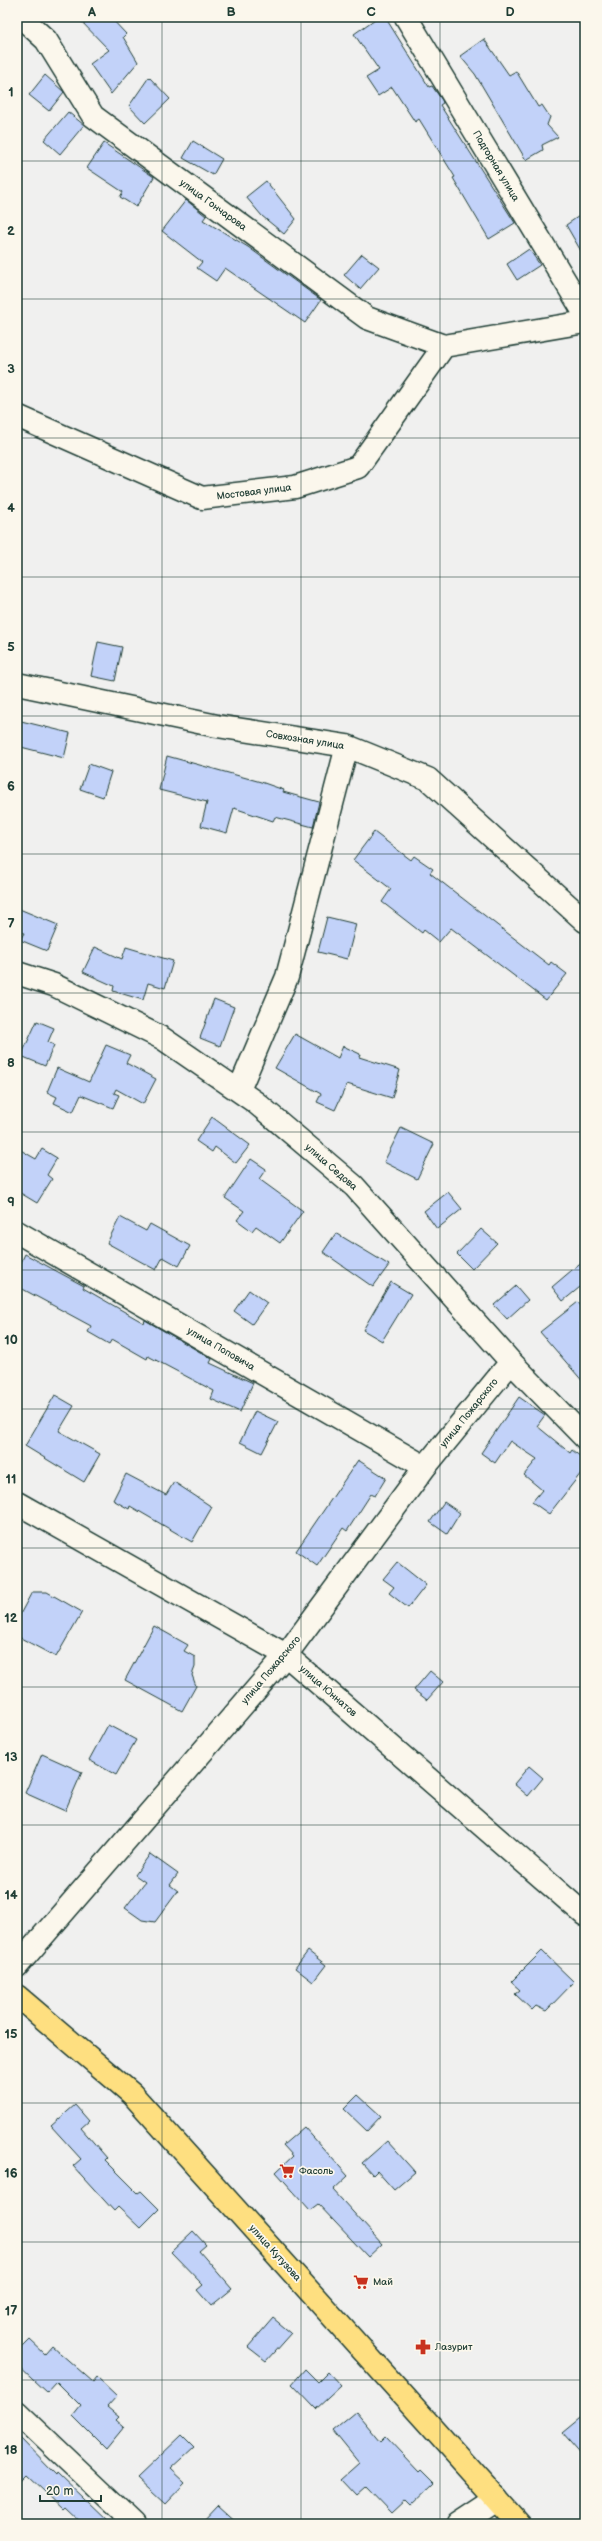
<svg xmlns="http://www.w3.org/2000/svg" width="602" height="2541" viewBox="0 0 602 2541" font-family="'Balsamiq Sans',sans-serif">
<style>
.building{fill:#c2d2f9;stroke:#1f3d34}
.lines{fill:none;stroke-linecap:round;stroke-linejoin:round}
.minor-casing{stroke:#1f3d34;stroke-width:25}
.major-casing{stroke:#1f3d34;stroke-width:25}
.minor{stroke:#fbf7ec;stroke-width:22}
.major{stroke:#fedf80;stroke-width:22}
.grid{fill:none;stroke:#1f3d34;stroke-width:1;stroke-opacity:0.55}
.labels{text-anchor:middle;dominant-baseline:central;stroke-width:3.5;stroke-linejoin:round;paint-order:stroke}
.street-label{font-size:10px;fill:#1f3d34;stroke:#fbf7ec}
.poi-label{font-size:10px;fill:#1f3d34;stroke:#fbf7ec;text-anchor:start}
.neatline{fill:none;stroke:#1f3d34;stroke-width:1.5}
.grid-label{font-size:13px;text-anchor:middle;font-weight:bold;fill:#1f3d34}
</style>
<rect width="100%" height="100%" fill="#f0f0ef"/>
<filter id="ink" filterUnits="userSpaceOnUse"><feTurbulence type="fractalNoise" baseFrequency=".025" numOctaves="2"/><feDisplacementMap in="SourceGraphic" scale="8" xChannelSelector="R" yChannelSelector="G"/><feConvolveMatrix kernelMatrix="1 2 1 2 8 2 1 2 1" color-interpolation-filters="sRGB"/></filter>
<g filter="url(#ink)">
<path class="building" d="M 77,17 L 110,17 L 126,34 L 123,37 L 138,62 L 111,94 L 90,64 L 109,50 Z
M 378,17 L 385,17 L 429,87 L 432,86 L 442,100 L 443,103 L 440,105 L 515,223 L 489,239 L 453,178 L 455,177 L 419,119 L 415,122 L 392,87 L 378,96 L 366,78 L 379,70 L 354,34 Z
M 484,39 L 509,75 L 516,71 L 538,107 L 542,105 L 550,117 L 547,125 L 558,137 L 542,145 L 543,150 L 526,160 L 475,74 L 460,56 Z
M 45,75 L 64,92 L 49,111 L 29,95 Z
M 149,77 L 170,99 L 145,123 L 129,106 Z
M 68,112 L 84,125 L 60,154 L 44,140 Z
M 193,141 L 222,159 L 213,175 L 183,158 Z
M 104,143 L 154,177 L 136,207 L 120,197 L 123,192 L 87,168 Z
M 266,181 L 296,219 L 284,234 L 262,216 L 246,197 Z
M 186,200 L 206,216 L 203,220 L 248,247 L 321,300 L 305,323 L 225,268 L 216,281 L 197,268 L 202,262 L 162,231 Z
M 585,212 L 585,258 L 566,225 Z
M 529,249 L 540,265 L 517,280 L 507,264 Z
M 362,254 L 379,267 L 360,289 L 344,275 Z
M 98,642 L 122,647 L 115,681 L 91,676 Z
M 17,720 L 70,733 L 64,758 L 17,746 Z
M 167,756 L 261,782 L 284,790 L 283,792 L 319,802 L 313,827 L 275,817 L 273,821 L 234,808 L 227,833 L 201,826 L 207,802 L 159,790 Z
M 89,764 L 111,772 L 103,797 L 80,789 Z
M 374,832 L 411,860 L 414,856 L 433,869 L 430,873 L 493,922 L 549,965 L 551,962 L 567,974 L 546,1000 L 451,928 L 439,942 L 424,930 L 422,933 L 382,902 L 391,889 L 353,860 Z
M 17,908 L 58,925 L 47,951 L 20,940 L 24,933 L 17,932 Z
M 327,917 L 356,924 L 347,959 L 318,952 Z
M 95,947 L 122,959 L 126,947 L 173,961 L 165,988 L 148,983 L 143,1000 L 113,991 L 114,986 L 83,972 Z
M 214,999 L 234,1007 L 220,1046 L 200,1038 Z
M 37,1021 L 54,1028 L 48,1042 L 54,1045 L 45,1066 L 21,1056 Z
M 295,1034 L 338,1058 L 343,1046 L 360,1054 L 359,1057 L 400,1070 L 392,1098 L 347,1084 L 335,1110 L 317,1102 L 321,1094 L 275,1068 Z
M 106,1045 L 130,1055 L 126,1063 L 156,1079 L 143,1104 L 116,1089 L 114,1093 L 119,1095 L 113,1108 L 81,1095 L 73,1112 L 54,1103 L 57,1097 L 47,1092 L 57,1068 L 89,1082 Z
M 212,1117 L 250,1145 L 236,1163 L 215,1147 L 212,1152 L 196,1141 Z
M 401,1128 L 434,1144 L 417,1179 L 384,1162 Z
M 17,1148 L 36,1159 L 42,1149 L 57,1158 L 47,1175 L 52,1179 L 37,1203 L 17,1191 Z
M 251,1159 L 266,1169 L 259,1179 L 303,1211 L 280,1243 L 256,1226 L 252,1231 L 237,1220 L 244,1211 L 225,1198 Z
M 448,1192 L 462,1209 L 437,1229 L 424,1211 Z
M 120,1217 L 146,1231 L 150,1224 L 190,1246 L 179,1266 L 163,1257 L 156,1270 L 107,1243 Z
M 481,1229 L 497,1243 L 472,1269 L 457,1254 Z
M 336,1233 L 389,1265 L 373,1287 L 323,1252 Z
M 25,1254 L 84,1286 L 83,1288 L 144,1323 L 145,1320 L 212,1359 L 210,1363 L 253,1383 L 240,1412 L 211,1399 L 214,1391 L 148,1356 L 147,1359 L 112,1339 L 109,1344 L 88,1332 L 91,1326 L 17,1286 L 17,1271 Z
M 585,1259 L 585,1283 L 563,1301 L 552,1287 Z
M 391,1282 L 411,1294 L 382,1341 L 363,1330 Z
M 516,1286 L 528,1300 L 507,1319 L 494,1305 Z
M 249,1290 L 267,1303 L 252,1324 L 234,1311 Z
M 578,1302 L 585,1312 L 585,1384 L 540,1332 Z
M 55,1395 L 74,1406 L 59,1431 L 100,1454 L 84,1482 L 25,1446 Z
M 519,1397 L 545,1415 L 537,1426 L 570,1453 L 572,1450 L 585,1460 L 585,1468 L 549,1514 L 532,1502 L 542,1490 L 524,1475 L 537,1459 L 510,1441 L 495,1463 L 481,1453 Z
M 255,1411 L 278,1422 L 262,1453 L 240,1442 Z
M 358,1460 L 386,1478 L 375,1496 L 371,1494 L 347,1531 L 343,1528 L 317,1566 L 296,1551 Z
M 126,1474 L 166,1495 L 174,1482 L 212,1507 L 192,1542 L 130,1506 L 129,1509 L 113,1500 Z
M 444,1502 L 460,1513 L 447,1534 L 430,1522 Z
M 397,1562 L 426,1585 L 408,1608 L 389,1593 L 394,1587 L 383,1579 Z
M 32,1592 L 47,1592 L 82,1612 L 56,1657 L 17,1636 L 17,1620 Z
M 154,1626 L 188,1645 L 184,1651 L 195,1657 L 195,1667 L 192,1675 L 196,1686 L 182,1711 L 125,1680 Z
M 430,1671 L 443,1682 L 427,1700 L 414,1690 Z
M 108,1725 L 136,1740 L 116,1775 L 89,1760 Z
M 42,1754 L 82,1772 L 65,1811 L 25,1793 Z
M 529,1766 L 543,1778 L 528,1796 L 514,1784 Z
M 150,1854 L 178,1874 L 170,1885 L 178,1891 L 155,1922 L 142,1920 L 125,1908 L 145,1882 L 135,1875 Z
M 308,1951 L 326,1965 L 313,1982 L 295,1968 Z
M 542,1951 L 574,1982 L 546,2011 L 536,2006 L 532,2010 L 515,1994 L 520,1990 L 511,1982 Z
M 358,2095 L 381,2116 L 367,2131 L 344,2109 Z
M 75,2105 L 89,2121 L 81,2128 L 107,2158 L 105,2160 L 138,2193 L 141,2191 L 159,2209 L 140,2228 L 118,2207 L 114,2211 L 73,2166 L 81,2159 L 51,2126 Z
M 304,2127 L 348,2176 L 333,2190 L 382,2244 L 368,2257 L 318,2204 L 310,2210 L 276,2172 L 293,2156 L 283,2145 Z
M 387,2141 L 415,2172 L 394,2190 L 377,2171 L 373,2175 L 362,2163 Z
M 193,2231 L 206,2245 L 199,2251 L 232,2289 L 211,2306 L 197,2290 L 203,2285 L 171,2252 Z
M 273,2318 L 291,2333 L 266,2361 L 248,2347 Z
M 30,2340 L 45,2354 L 52,2346 L 93,2382 L 97,2377 L 117,2396 L 107,2407 L 119,2417 L 116,2420 L 124,2427 L 106,2449 L 73,2416 L 81,2406 L 57,2382 L 47,2393 L 17,2365 L 17,2353 Z
M 305,2369 L 318,2382 L 328,2372 L 341,2386 L 316,2409 L 292,2384 Z
M 356,2412 L 381,2442 L 386,2437 L 419,2472 L 421,2470 L 434,2483 L 410,2506 L 405,2501 L 391,2514 L 366,2488 L 357,2496 L 341,2479 L 359,2463 L 333,2431 Z
M 585,2414 L 585,2459 L 562,2433 Z
M 17,2435 L 56,2475 L 57,2473 L 110,2524 L 83,2524 L 64,2506 L 62,2508 L 27,2475 L 17,2485 Z
M 182,2435 L 194,2447 L 170,2469 L 185,2483 L 165,2504 L 137,2478 Z
M 219,2505 L 240,2524 L 201,2524 Z"/>
<g class="lines">
<g class="minor-casing">
<path id="minor" d="M 21,17 L 46,40 L 93,116 L 367,318 L 444,346 L 585,322
M 406,17 L 585,314
M 17,416 L 202,498 L 295,487 L 358,467 L 444,346
M 17,684 L 217,726 L 347,746 L 428,779 L 585,921
M 17,973 L 54,985 L 162,1038 L 255,1102 L 354,1186 L 511,1362 L 585,1438
M 239,1090 L 287,977 L 347,746
M 17,1232 L 425,1467
M 17,1503 L 286,1655 L 585,1915
M 17,1966 L 286,1655 L 425,1467 L 511,1362
M 17,2412 L 135,2524
M 459,2524 L 497,2499"/>
</g>
<g class="major-casing">
<path id="major" d="M 17,1996 L 132,2094 L 519,2524"/>
</g>
<use href="#minor" class="minor"/>
<use href="#major" class="major"/>
</g>
</g>
<path class="grid" d="M 162,17 L 162,2524M 301,17 L 301,2524M 440,17 L 440,2524M 17,161 L 585,161M 17,299 L 585,299M 17,438 L 585,438M 17,577 L 585,577M 17,716 L 585,716M 17,854 L 585,854M 17,993 L 585,993M 17,1132 L 585,1132M 17,1270 L 585,1270M 17,1409 L 585,1409M 17,1548 L 585,1548M 17,1687 L 585,1687M 17,1825 L 585,1825M 17,1964 L 585,1964M 17,2103 L 585,2103M 17,2242 L 585,2242M 17,2380 L 585,2380"/>
<defs>
<g id="supermarket-bare" transform="scale(1.2)"><path d="M-6-5.5h2.5l.6 2H6L4.5 2H-2.5L-4.4-4H-6ZM-1.5 3.2a1.3 1.3 0 1 0 .1 0ZM3 3.2a1.3 1.3 0 1 0 .1 0Z" fill="#c8321e" stroke="#fbf7ec" stroke-width="2.5" paint-order="stroke"/></g>
<g id="pharmacy-bare" transform="scale(1.2)"><path d="M-2-6h4v4h4v4h-4v4h-4v-4h-4v-4h4Z" fill="#c8321e" stroke="#fbf7ec" stroke-width="2.5" paint-order="stroke"/></g>
</defs>
<g fill-rule="evenodd">
<use href="#supermarket-bare" x="287" y="2171"/>
<use href="#supermarket-bare" x="361" y="2282"/>
<use href="#pharmacy-bare" x="423" y="2347"/>
</g>
<g class="labels">
<g class="street-label">
<text transform="translate(496 166) rotate(59)">Подгорная улица</text>
<text transform="translate(213 205) rotate(36)">улица Гончарова</text>
<text transform="translate(254 492) rotate(-7)">Мостовая улица</text>
<text transform="translate(305 740) rotate(9)">Совхозная улица</text>
<text transform="translate(331 1167) rotate(41)">улица Седова</text>
<text transform="translate(221 1349) rotate(30)">улица Поповича</text>
<text transform="translate(469 1413) rotate(-51)">улица Пожарского</text>
<text transform="translate(271 1670) rotate(-50)">улица Пожарского</text>
<text transform="translate(328 1691) rotate(41)">улица Юннатов</text>
<text transform="translate(275 2253) rotate(48)">улица Кутузова</text>
</g>
<g class="poi-label">
<text x="299" y="2171">Фасоль</text>
<text x="373" y="2282">Май</text>
<text x="435" y="2347">Лазурит</text>
</g>
</g>
<rect width="602" height="2541" fill="none" stroke="#fbf7ec" stroke-width="44"/>
<path d="M40 2495v6h61v-6" fill="none" stroke="#1f3d34" stroke-width="2"/>
<text x="46" y="2495" font-size="12" fill="#1f3d34" stroke="#fbf7ec" stroke-width="3" paint-order="stroke">20 m</text>
<rect x="22" y="22" width="558" height="2497" class="neatline"/>
<g class="grid-label">
<text x="92" y="16">A</text>
<text x="231" y="16">B</text>
<text x="371" y="16">C</text>
<text x="510" y="16">D</text>
<text x="11" y="96">1</text>
<text x="11" y="235">2</text>
<text x="11" y="373">3</text>
<text x="11" y="512">4</text>
<text x="11" y="651">5</text>
<text x="11" y="790">6</text>
<text x="11" y="928">7</text>
<text x="11" y="1067">8</text>
<text x="11" y="1206">9</text>
<text x="11" y="1344">10</text>
<text x="11" y="1483">11</text>
<text x="11" y="1622">12</text>
<text x="11" y="1761">13</text>
<text x="11" y="1899">14</text>
<text x="11" y="2038">15</text>
<text x="11" y="2177">16</text>
<text x="11" y="2315">17</text>
<text x="11" y="2454">18</text>
</g>
</svg>
